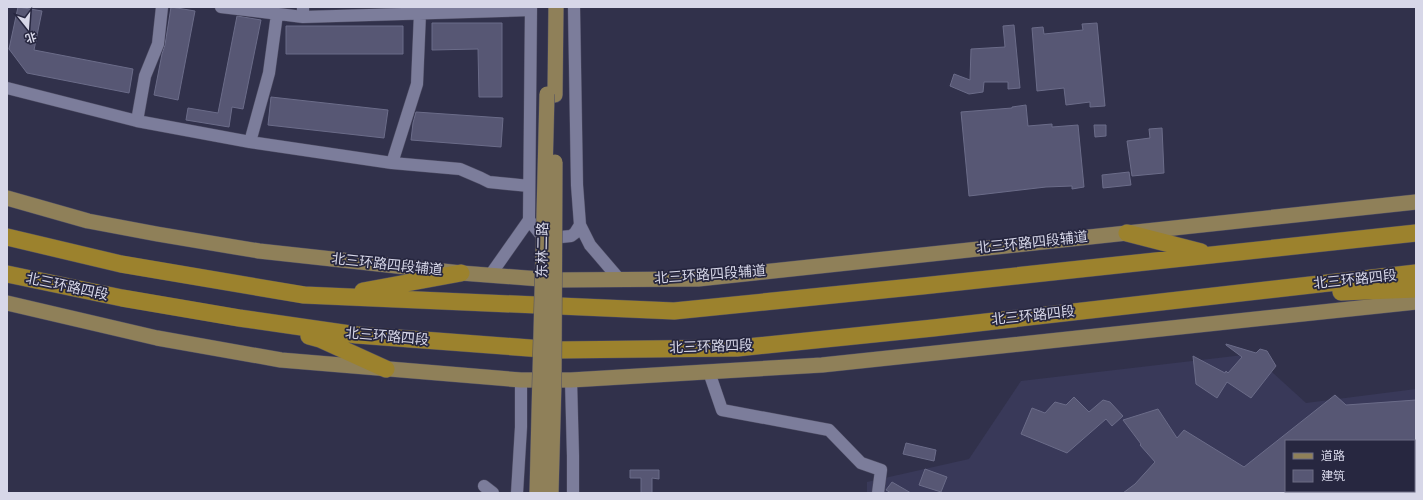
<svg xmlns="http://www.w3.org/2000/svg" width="1423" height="500" viewBox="0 0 1423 500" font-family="'Source Sans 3','Noto Sans SC',sans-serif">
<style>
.built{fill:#393959;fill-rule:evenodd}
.building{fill:#575774;stroke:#6b6c89}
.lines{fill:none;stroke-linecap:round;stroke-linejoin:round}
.minor-casing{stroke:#4e4d64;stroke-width:13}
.major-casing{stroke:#4e4d64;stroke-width:16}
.highway-casing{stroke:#4e4d64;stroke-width:18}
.minor{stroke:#7c7d9b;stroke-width:12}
.major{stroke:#8f8059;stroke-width:15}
.highway{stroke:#9c822d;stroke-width:17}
.major-bridge-casing{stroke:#4e4d64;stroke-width:16;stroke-linecap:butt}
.major-bridge{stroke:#8f8059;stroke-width:15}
.labels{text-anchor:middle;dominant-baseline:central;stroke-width:3.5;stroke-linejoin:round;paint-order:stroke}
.street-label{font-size:14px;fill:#d7d7e8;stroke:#272740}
</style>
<rect width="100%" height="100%" fill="#31314b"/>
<path class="built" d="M 1252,354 L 1306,403 L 1416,389 L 1416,493 L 867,493 L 867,482 L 969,459 L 1021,381 ZM 1286,441 L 1414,441 L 1414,491 L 1286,491 Z"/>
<path class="building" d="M 18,7 L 42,11 L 34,50 L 133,69 L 129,93 L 27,73 L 9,49 Z
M 171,7 L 195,11 L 178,100 L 154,95 L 162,54 L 165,45 Z
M 237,16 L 261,20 L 243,109 L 232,107 L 229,127 L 186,120 L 188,108 L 218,113 Z
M 432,23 L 502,23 L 502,97 L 479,97 L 478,49 L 432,50 Z
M 1097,23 L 1105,106 L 1090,107 L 1090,102 L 1066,105 L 1064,88 L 1037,91 L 1032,28 L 1043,27 L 1044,34 L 1083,30 L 1082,24 Z
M 1014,25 L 1020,88 L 1008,89 L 1008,82 L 984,82 L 983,92 L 969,94 L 950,86 L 954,74 L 970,80 L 971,49 L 1005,47 L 1003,26 Z
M 286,26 L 403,26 L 403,54 L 286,54 Z
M 271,97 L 388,110 L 384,138 L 268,125 Z
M 1026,105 L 1028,126 L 1052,124 L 1052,127 L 1078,125 L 1084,187 L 1072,189 L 1072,186 L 1046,187 L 969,196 L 961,112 L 1012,108 L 1012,107 Z
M 416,112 L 503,118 L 501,147 L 411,140 L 413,123 Z
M 1094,125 L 1106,125 L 1106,136 L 1095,137 Z
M 1162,128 L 1164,173 L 1132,176 L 1127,141 L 1150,138 L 1149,129 Z
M 1129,172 L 1131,185 L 1103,188 L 1102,175 Z
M 1226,344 L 1256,353 L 1260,349 L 1267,351 L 1276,366 L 1251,398 L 1227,382 L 1217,398 L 1196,384 L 1193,356 L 1225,373 L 1226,371 L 1228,373 L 1242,357 L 1226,345 Z
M 1335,395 L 1346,405 L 1416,400 L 1416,441 L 1286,441 L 1286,493 L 1123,493 L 1135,484 L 1155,462 L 1140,445 L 1141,444 L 1123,420 L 1158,409 L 1177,438 L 1184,430 L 1244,467 Z
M 1074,397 L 1089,412 L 1103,400 L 1110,402 L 1123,416 L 1112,426 L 1106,419 L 1067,453 L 1021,434 L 1032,408 L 1045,413 L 1055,402 L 1066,405 Z
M 906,443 L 936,450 L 934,461 L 903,454 Z
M 925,469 L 947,477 L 941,492 L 919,485 Z
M 630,470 L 659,470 L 659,479 L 652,478 L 652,493 L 641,493 L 641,478 L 630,478 Z
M 892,482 L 911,493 L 891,493 L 886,490 Z"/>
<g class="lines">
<g class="minor-casing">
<path id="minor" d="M 221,7 L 303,17
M 303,7 L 303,17 L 531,10
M 574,7 L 577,185 L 580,225 L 590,245 L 620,280
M 7,88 L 137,121 L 250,142 L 392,163 L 417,84 L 420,13
M 137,121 L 145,76 L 158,44 L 162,7
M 250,142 L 269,73 L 277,14
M 392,163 L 460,169 L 481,178 L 489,182 L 529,186
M 529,220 L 541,235 L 551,238 L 571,236 L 575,233 L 580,225
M 491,274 L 529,220 L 531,7
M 709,372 L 722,410 L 829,430 L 861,463 L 881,470 L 878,493
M 571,380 L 573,456 L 573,493
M 484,486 L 493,493
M 517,493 L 521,427 L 521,380"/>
</g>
<g class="major-casing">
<path id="major" d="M 555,95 L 556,7
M 7,198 L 88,221 L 157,234 L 259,251 L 461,273 L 553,280 L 698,279 L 1416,202
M 7,303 L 157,338 L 281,360 L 521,380 L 571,380 L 822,365 L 1416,302"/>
</g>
<g class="highway-casing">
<path id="highway" d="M 1127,233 L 1201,252
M 7,237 L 121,264 L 304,295 L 674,311 L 922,286 L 1416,233
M 7,274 L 122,298 L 239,318 L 357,335 L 556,350 L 737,348 L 933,328 L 1416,273
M 363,291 L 461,273
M 1341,292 L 1416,289
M 309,336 L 320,339 L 386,369"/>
</g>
<use href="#minor" class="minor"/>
<use href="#major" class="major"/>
<use href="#highway" class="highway"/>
<g class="major-bridge-casing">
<path id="major-bridge" d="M 537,493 L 547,94
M 551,493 L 554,382 L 555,162"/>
</g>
<use href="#major-bridge" class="major-bridge"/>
</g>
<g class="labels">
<g class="street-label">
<text transform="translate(1032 243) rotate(-6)">北三环路四段辅道</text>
<text transform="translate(543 250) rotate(-89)">东林二路</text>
<text transform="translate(387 265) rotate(6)">北三环路四段辅道</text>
<text transform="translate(710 275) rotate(-4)">北三环路四段辅道</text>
<text transform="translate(1355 280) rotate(-6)">北三环路四段</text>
<text transform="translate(67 287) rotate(12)">北三环路四段</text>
<text transform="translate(1033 316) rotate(-6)">北三环路四段</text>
<text transform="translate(387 337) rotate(5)">北三环路四段</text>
<text transform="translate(711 347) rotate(-2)">北三环路四段</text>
</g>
</g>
<rect width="1423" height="500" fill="none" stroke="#d7d7e8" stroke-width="16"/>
<rect x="1285" y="440" width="130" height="52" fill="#272740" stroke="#6d6d83"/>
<rect x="1293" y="453" width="20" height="6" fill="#8f8059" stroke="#6d6d83"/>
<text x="1321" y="460" font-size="12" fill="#d7d7e8">道路</text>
<rect x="1293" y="470" width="20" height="12" fill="#575774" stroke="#6d6d83"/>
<text x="1321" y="480" font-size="12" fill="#d7d7e8">建筑</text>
<g transform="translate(28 28) rotate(163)" stroke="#272740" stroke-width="3" paint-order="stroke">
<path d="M0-3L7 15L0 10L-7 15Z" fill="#d7d7e8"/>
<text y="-6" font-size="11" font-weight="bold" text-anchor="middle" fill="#d7d7e8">北</text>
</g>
</svg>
